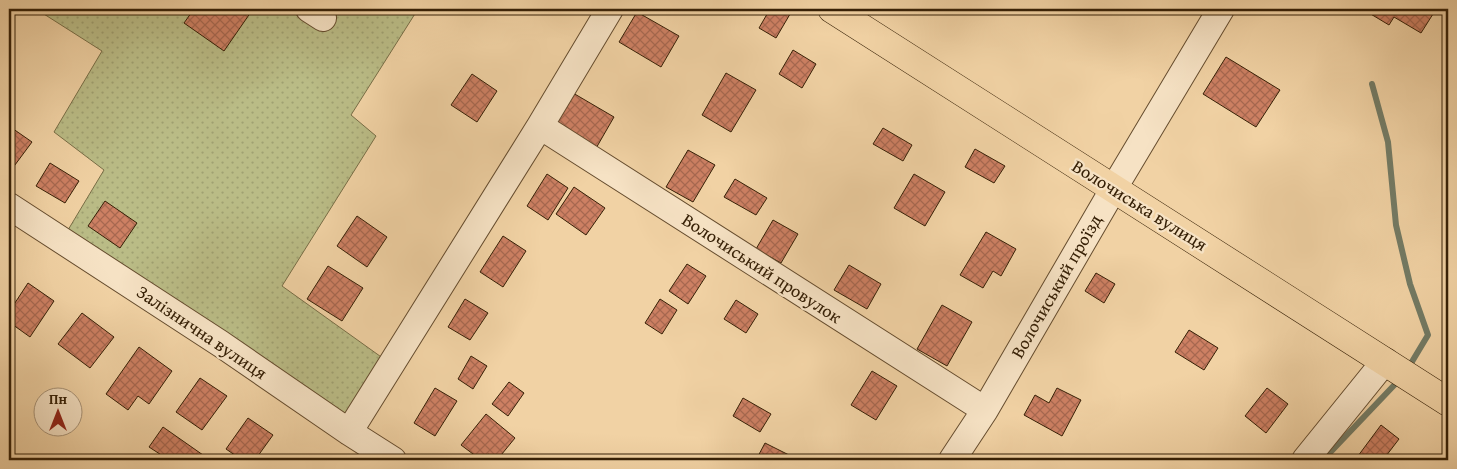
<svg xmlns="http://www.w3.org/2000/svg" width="1457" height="469" viewBox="0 0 1457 469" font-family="'Gentium Book Plus',serif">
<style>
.garden{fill:url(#garden-dots);stroke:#786e46}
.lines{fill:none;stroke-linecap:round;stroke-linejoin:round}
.stream{stroke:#737b65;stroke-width:6}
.building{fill:url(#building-cross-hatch);stroke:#362006}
.minor-casing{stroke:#654c2e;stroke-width:28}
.major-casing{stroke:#362006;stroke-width:29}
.minor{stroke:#f6e2c4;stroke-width:26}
.major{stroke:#f1d2a4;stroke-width:28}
.labels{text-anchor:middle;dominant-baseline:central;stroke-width:4.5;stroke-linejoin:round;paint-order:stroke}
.street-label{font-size:18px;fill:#362006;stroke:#f6e2c4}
</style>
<defs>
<pattern id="garden-dots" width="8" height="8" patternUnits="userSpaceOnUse" patternTransform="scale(1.25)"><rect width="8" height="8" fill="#babc86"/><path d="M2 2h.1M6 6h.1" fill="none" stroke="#a0a172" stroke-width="1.8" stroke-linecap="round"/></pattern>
<pattern id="building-cross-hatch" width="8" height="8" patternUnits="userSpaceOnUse" patternTransform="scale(1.25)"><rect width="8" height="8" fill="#cd8063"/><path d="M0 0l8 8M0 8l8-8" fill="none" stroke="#a76850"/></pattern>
</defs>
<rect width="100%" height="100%" fill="#f1d2a4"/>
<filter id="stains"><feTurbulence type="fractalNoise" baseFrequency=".004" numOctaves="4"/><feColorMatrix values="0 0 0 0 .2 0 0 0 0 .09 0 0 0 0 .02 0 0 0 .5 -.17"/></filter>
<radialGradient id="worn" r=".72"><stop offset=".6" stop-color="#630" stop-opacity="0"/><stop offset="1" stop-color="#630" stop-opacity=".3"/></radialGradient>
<path class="garden" d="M 36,9 L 418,9 L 351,115 L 376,136 L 282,286 L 391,364 L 349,432 L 62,240 L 104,170 L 54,132 L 102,51 Z"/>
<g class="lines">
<path class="stream" d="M 1372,84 L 1388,142 L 1396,225 L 1410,284 L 1428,335 L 1407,370
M 1323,460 L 1400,379"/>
</g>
<path class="building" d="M 194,9 L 253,9 L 224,51 L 184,23 Z
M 770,9 L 793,9 L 776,38 L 759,28 Z
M 1365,9 L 1424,9 L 1433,14 L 1421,33 L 1394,17 L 1389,25 L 1364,10 Z
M 637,12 L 679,36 L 661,67 L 619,42 Z
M 793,50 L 816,64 L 802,88 L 779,74 Z
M 1226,57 L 1280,90 L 1256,127 L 1203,94 Z
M 726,73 L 756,90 L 731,132 L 702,115 Z
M 472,74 L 497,91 L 477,122 L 451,105 Z
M 573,93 L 614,117 L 595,150 L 554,126 Z
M 9,126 L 32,142 L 9,173 Z
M 883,128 L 912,145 L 903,161 L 873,144 Z
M 975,149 L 1005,166 L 994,183 L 965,167 Z
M 688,150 L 715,165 L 693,202 L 666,187 Z
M 50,163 L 79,181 L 65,203 L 36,186 Z
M 547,174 L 568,188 L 548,220 L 527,206 Z
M 914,174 L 945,192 L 925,226 L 894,208 Z
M 735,179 L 767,198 L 756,215 L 724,197 Z
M 574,187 L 605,208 L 586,235 L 556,214 Z
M 105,201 L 137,223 L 120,248 L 88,226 Z
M 357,216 L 387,237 L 367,267 L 337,246 Z
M 773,220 L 798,234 L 781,263 L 756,249 Z
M 986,232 L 1016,249 L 1001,276 L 993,271 L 983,288 L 960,275 Z
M 503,236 L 526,251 L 503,287 L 480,272 Z
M 687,264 L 706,276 L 688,304 L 669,291 Z
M 849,265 L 881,284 L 867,309 L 834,290 Z
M 328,266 L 363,288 L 342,321 L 307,299 Z
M 1096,273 L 1115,284 L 1104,303 L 1085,291 Z
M 28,283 L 54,301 L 30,337 L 9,322 L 9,312 Z
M 465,299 L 488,313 L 470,340 L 448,327 Z
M 660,299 L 677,310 L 662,334 L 645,323 Z
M 736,300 L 758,314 L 746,333 L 724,319 Z
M 942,305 L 972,322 L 947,366 L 917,349 Z
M 82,313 L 114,337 L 90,368 L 58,344 Z
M 1189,330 L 1218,348 L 1204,370 L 1175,352 Z
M 139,347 L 172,371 L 149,404 L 138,396 L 128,410 L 106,394 Z
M 471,356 L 487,366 L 473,389 L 458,379 Z
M 872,371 L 897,386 L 876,420 L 851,405 Z
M 200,378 L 227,396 L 202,430 L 176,412 Z
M 509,382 L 524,393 L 508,416 L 492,404 Z
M 435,388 L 457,401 L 435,436 L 414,423 Z
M 1057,388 L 1081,400 L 1062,436 L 1024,415 L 1035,395 L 1049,403 Z
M 1267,388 L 1288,404 L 1266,433 L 1245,416 Z
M 743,398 L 771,414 L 760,432 L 733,416 Z
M 486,414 L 515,438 L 497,460 L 488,454 L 483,460 L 481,460 L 461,445 Z
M 248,418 L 273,435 L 255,460 L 242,460 L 226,449 Z
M 1381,425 L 1399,439 L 1383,460 L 1355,460 Z
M 163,427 L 203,455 L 199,460 L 169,460 L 149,447 Z
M 765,443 L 799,460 L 756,460 Z"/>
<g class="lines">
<g class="minor-casing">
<path id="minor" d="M 309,9 L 323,18
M 540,126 L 985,410
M 9,206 L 221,344 L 349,432 L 393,460
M 349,432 L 540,126 L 610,9
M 952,460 L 985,410 L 1114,188 L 1221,9
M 1305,460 L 1385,361"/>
</g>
<g class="major-casing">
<path id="major" d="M 832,9 L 1448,402"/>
</g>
<use href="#minor" class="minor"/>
<use href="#major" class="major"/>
</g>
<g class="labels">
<g class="street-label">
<text transform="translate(1140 205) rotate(32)">Волочиська вулиця</text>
<text transform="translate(762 268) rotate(33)">Волочиський провулок</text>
<text transform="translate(1056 286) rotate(-60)">Волочиський проїзд</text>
<text transform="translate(202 332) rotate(34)">Залізнична вулиця</text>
</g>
</g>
<rect width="1457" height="469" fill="none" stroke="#f1d2a4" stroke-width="30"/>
<rect x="10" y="10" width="1437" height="449" fill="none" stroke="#362006" stroke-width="2.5"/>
<rect x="15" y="15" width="1427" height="439" fill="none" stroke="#362006"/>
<g transform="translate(58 412)"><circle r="24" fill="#f6e2c4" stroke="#a99478"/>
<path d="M0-4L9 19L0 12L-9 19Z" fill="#8f2418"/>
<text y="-8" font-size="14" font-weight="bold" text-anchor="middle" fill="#362006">Пн</text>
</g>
<rect width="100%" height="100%" filter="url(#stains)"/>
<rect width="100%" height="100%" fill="url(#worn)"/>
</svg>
